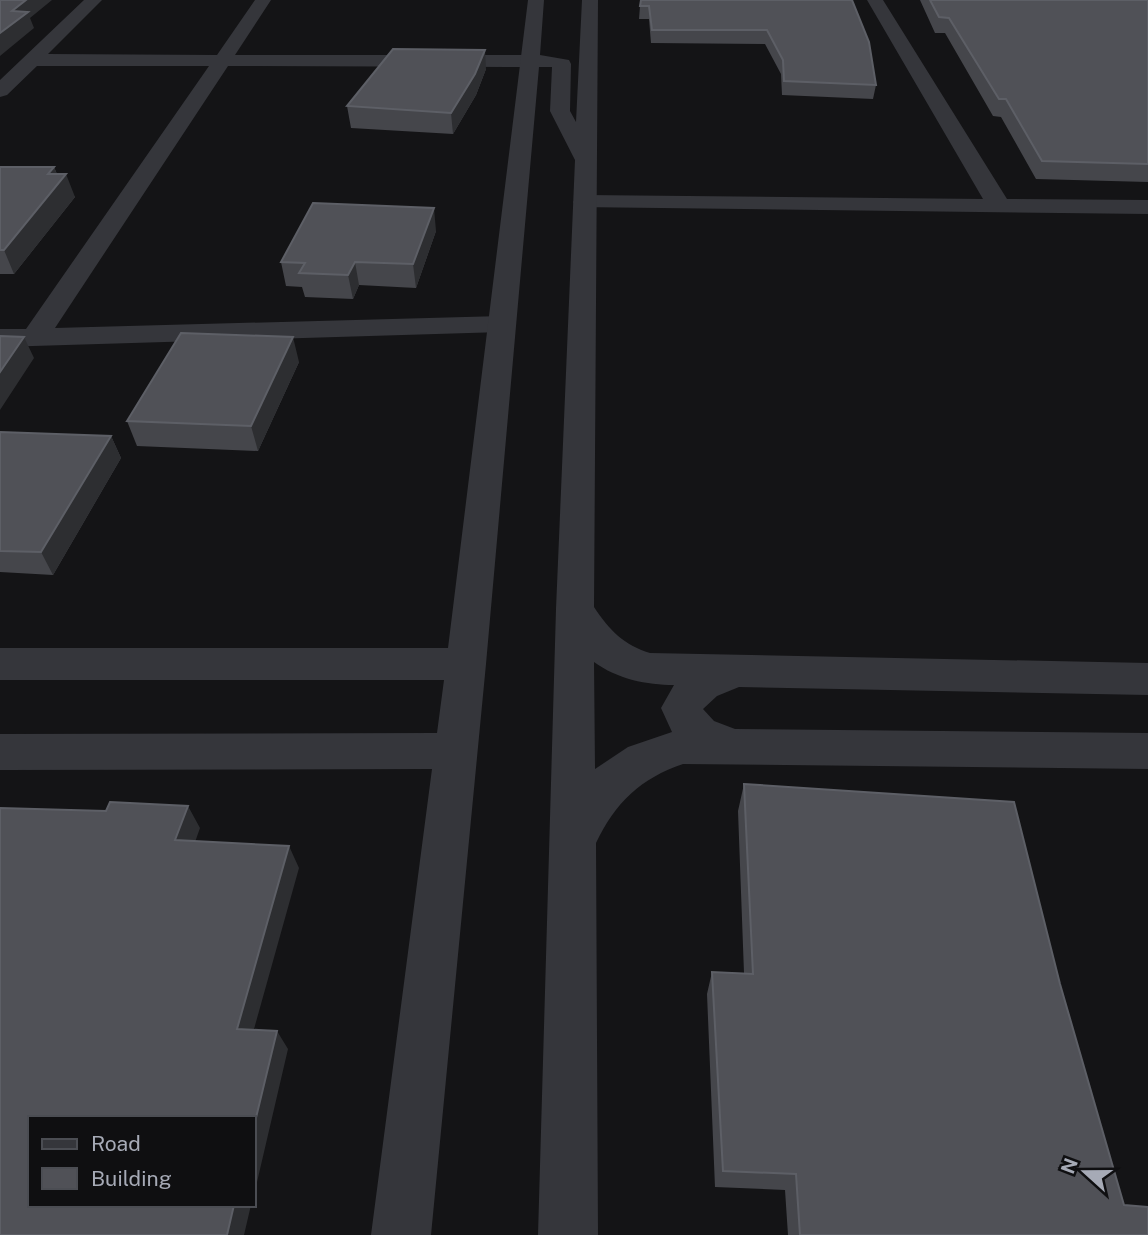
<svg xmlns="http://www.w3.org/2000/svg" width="1148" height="1235" viewBox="0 0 1148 1235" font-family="'Public Sans',sans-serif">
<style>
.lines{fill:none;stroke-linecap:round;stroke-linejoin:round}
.minor{fill:#35363b;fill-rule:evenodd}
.tertiary{fill:#35363b;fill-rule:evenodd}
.wall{fill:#45464b}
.shaded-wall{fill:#2d2e31}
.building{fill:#505157;stroke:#5d5f66;stroke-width:2}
</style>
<rect width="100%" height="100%" fill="#141416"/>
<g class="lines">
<path class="minor" d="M 84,0 L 102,0 L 48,54 L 217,55 L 255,0 L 271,0 L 235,55 L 528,55 L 537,61 L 528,67 L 228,66 L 55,328 L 502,316 L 512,318 L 516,324 L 512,330 L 502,332 L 0,347 L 0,329 L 26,329 L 209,66 L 37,66 L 7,95 L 0,97 L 0,80 Z
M 867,0 L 883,0 L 1007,199 L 1148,200 L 1148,214 L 577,207 L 573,202 L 577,197 L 585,195 L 983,199 Z"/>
<path class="tertiary" d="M 528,0 L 544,0 L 540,55 L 569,60 L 571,64 L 570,111 L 576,122 L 582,0 L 598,0 L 594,607 C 609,630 624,645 650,653 L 1148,663 L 1148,695 L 739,687 L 717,696 L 703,709 L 714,721 L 735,729 L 1148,733 L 1148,769 L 683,764 C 641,778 615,803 596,843 L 598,1235 L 538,1235 L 556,609 L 575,160 L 550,111 L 552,67 L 539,67 L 486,664 L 431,1235 L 371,1235 L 432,769 L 0,770 L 0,734 L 437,733 L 444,680 L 0,680 L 0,648 L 448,648 ZM 594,662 C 617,679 647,685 674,685 L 661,708 L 672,732 L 628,747 L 595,769 Z"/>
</g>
<path class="wall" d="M 852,0 L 876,85 L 873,99 L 782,95 L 781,74 L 765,44 L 651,43 L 649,19 L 639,19 L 640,6 Z
M 920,0 L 1148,0 L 1148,182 L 1036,179 L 1001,117 L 993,116 L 945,33 L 935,33 Z
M 486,69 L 476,95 L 453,134 L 351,128 L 347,106 Z
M 0,167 L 54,167 L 57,174 L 75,197 L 14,274 L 0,274 Z
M 436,231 L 416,288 L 359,285 L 353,299 L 305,297 L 302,287 L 286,286 L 281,262 Z
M 299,362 L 258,451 L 137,446 L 127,421 Z
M 0,432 L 111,436 L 121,458 L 53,575 L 0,572 Z
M 744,784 L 1060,984 L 1124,1205 L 1148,1235 L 788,1235 L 785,1190 L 715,1187 L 707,994 L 712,972 L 744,973 L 738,811 Z"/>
<path class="shaded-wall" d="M 26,0 L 52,0 L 30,18 L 34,28 L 0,56 L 0,33 L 12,11 Z
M 485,50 L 486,69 L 476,95 L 453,134 L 451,113 Z
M 54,167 L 60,182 L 66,174 L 75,197 L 14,274 L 4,250 L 48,174 Z
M 434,208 L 436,231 L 416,288 L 413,264 Z
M 355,262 L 359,285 L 353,299 L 348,275 Z
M 24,337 L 34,358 L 0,410 L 0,372 Z
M 293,337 L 299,362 L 258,451 L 251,426 Z
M 111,436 L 121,458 L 53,575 L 41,552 Z
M 188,806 L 200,828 L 188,862 L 175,840 Z
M 289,846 L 299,868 L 249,1047 L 237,1029 Z
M 277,1031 L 288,1049 L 254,1195 L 254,1126 Z
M 234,1205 L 251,1205 L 244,1235 L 227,1235 Z"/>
<path class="building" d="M 0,0 L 26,0 L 12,11 L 28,12 L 0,33 Z
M 641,0 L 852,0 L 869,42 L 876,85 L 784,81 L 783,60 L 767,30 L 652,30 L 649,6 L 640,6 Z
M 930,0 L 1148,0 L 1148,164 L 1042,161 L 1006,99 L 999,99 L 949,18 L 939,17 Z
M 393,49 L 485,50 L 475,74 L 451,113 L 347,106 Z
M 0,167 L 54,167 L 48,174 L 66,174 L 4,250 L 0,250 Z
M 313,203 L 434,208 L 413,264 L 355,262 L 348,275 L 299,273 L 305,263 L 281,262 Z
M 181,333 L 293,337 L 251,426 L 127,421 Z
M 0,336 L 24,337 L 0,372 Z
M 0,432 L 111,436 L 41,552 L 0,551 Z
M 744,784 L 1014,802 L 1060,984 L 1124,1205 L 1148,1207 L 1148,1235 L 800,1235 L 796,1174 L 723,1171 L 712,972 L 753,974 Z
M 110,802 L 188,806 L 175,840 L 289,846 L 237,1029 L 277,1031 L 254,1126 L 254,1118 L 30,1118 L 30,1205 L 234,1205 L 227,1235 L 0,1235 L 0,808 L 106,811 Z"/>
<rect x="28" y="1116" width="228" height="91" fill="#0f0f11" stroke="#4b4d53" stroke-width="2"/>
<rect x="42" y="1139" width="35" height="10" fill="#35363b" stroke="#4b4d53" stroke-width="2"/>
<text x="91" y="1151" font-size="21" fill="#a6aab6">Road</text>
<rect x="42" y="1168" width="35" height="21" fill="#505157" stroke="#4b4d53" stroke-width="2"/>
<text x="91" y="1186" font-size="21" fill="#a6aab6">Building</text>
<g transform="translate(1085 1172) rotate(291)" stroke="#0f0f11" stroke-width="5" paint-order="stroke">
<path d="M0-5L12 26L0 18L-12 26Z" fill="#a6aab6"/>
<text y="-10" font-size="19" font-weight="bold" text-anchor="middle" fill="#a6aab6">N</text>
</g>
</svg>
